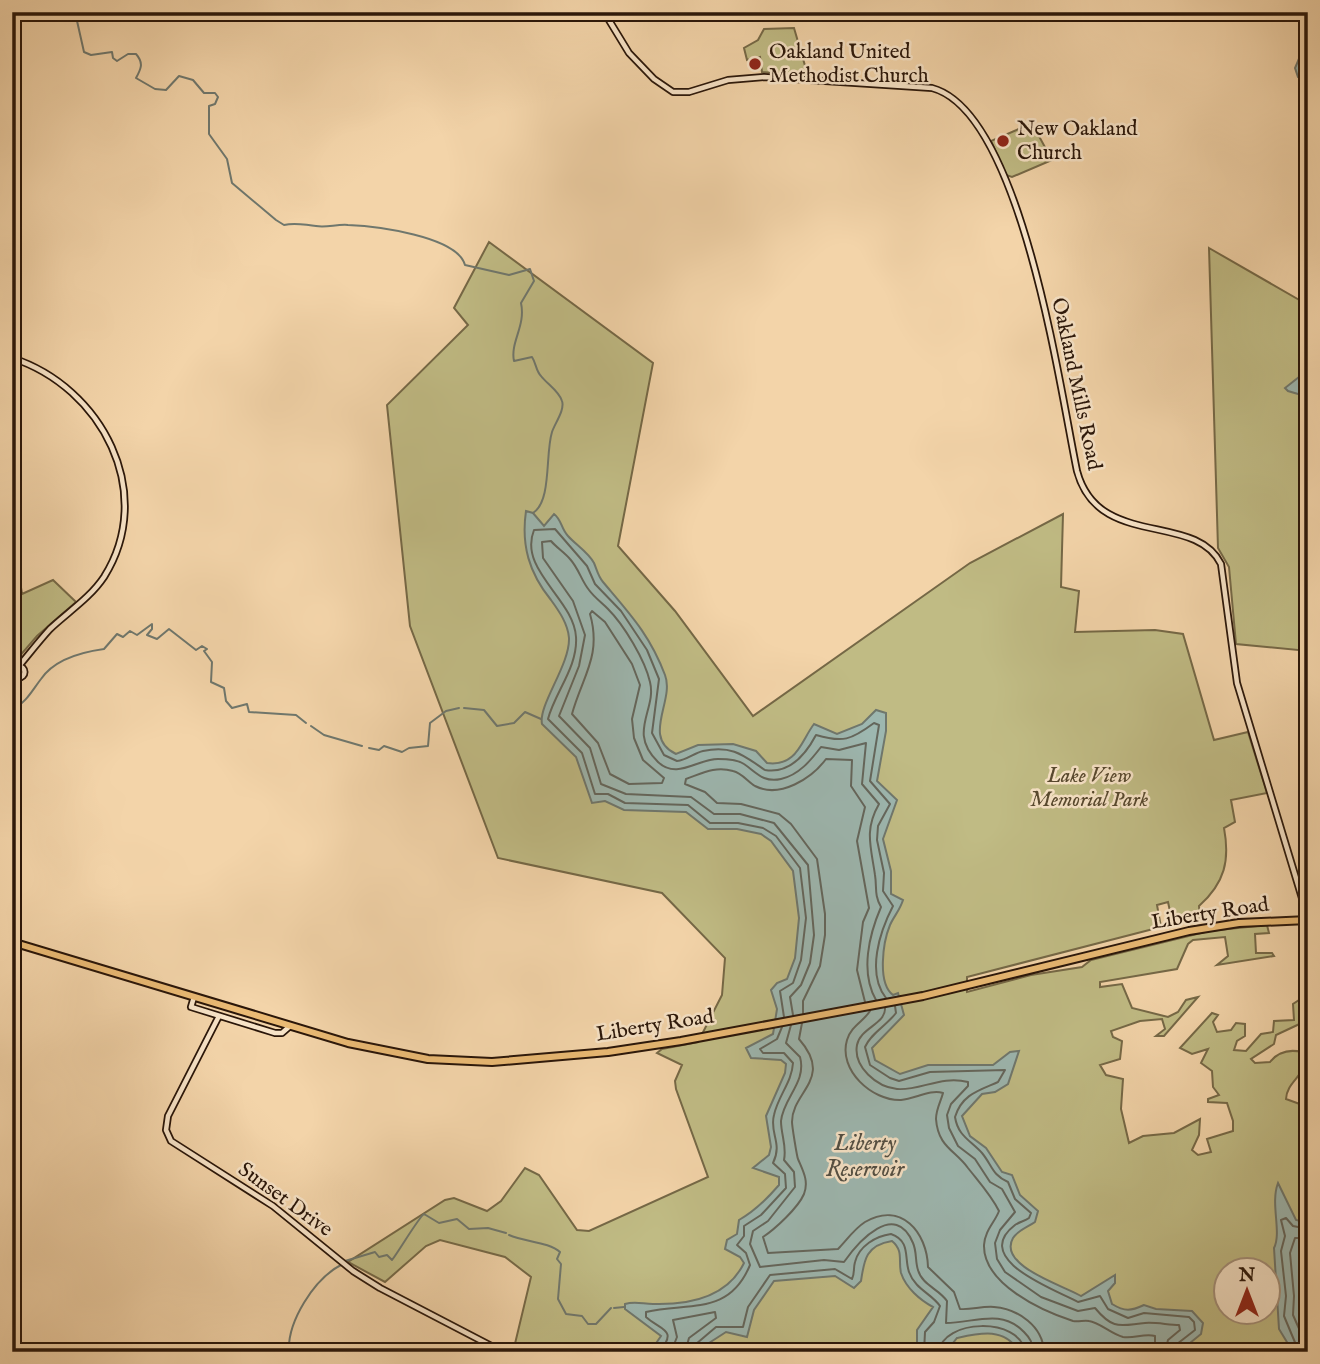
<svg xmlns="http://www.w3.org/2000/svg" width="1320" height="1364" viewBox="0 0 1320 1364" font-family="'IM FELL English',serif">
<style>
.green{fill:#c0bb84;stroke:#756846;stroke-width:2;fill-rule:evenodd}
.water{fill:#9db7b0;stroke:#6f776d;stroke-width:2}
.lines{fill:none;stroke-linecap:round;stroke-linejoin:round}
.shore{stroke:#64665c;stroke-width:2}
.stream{stroke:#6f776d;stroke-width:2}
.secondary-casing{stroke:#2a1609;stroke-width:8}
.primary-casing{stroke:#2a1609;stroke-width:10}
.secondary{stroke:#f7e3c7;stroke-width:4.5}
.primary{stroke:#eaba74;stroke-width:6}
.poi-dot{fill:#8f2418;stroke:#f7e3c7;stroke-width:2.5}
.labels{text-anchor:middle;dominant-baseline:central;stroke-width:5;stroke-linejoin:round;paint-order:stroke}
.poi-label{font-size:21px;fill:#2a1609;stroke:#f7e3c7;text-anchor:start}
.street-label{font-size:21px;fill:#2a1609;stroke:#f7e3c7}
.park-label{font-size:21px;font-style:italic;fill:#57482e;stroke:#f7e3c7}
.water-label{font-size:23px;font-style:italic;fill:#524e43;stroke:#f7e3c7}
</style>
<rect width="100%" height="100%" fill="#f3d4a9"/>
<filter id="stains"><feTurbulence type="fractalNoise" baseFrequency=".00286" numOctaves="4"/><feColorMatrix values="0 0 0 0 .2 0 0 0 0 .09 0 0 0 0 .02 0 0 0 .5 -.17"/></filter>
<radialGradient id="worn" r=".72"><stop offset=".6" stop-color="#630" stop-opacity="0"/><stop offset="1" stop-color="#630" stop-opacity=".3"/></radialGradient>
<path class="green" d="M 794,28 L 808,76 L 762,72 L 760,57 L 747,60 L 744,48 L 758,40 L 764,29 Z
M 1028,125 L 1034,127 L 1052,160 L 1012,177 L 1006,175 L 991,141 Z
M 489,242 L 653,363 L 618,546 L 675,611 L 753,716 L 970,563 L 1063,514 L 1061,587 L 1079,591 L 1075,632 L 1155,630 L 1183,634 L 1214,740 L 1248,732 L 1267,793 L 1231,800 L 1235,822 L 1224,828 C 1230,860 1225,883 1199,906 L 1200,919 L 1173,925 L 1168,902 L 1157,905 L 1161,927 L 967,977 L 967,992 L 1031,975 L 1082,967 L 1091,960 L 1209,931 L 1267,925 L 1269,933 L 1255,934 L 1256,953 L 1272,953 L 1274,956 L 1217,965 L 1228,956 L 1225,937 L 1193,940 L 1188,944 L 1177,969 L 1100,982 L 1100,987 L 1122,984 L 1132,1008 L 1168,1017 L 1178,1012 L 1186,1000 L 1198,997 L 1164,1036 L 1156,1036 L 1165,1029 L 1162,1019 L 1140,1021 L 1111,1031 L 1113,1037 L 1122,1041 L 1120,1059 L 1100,1065 L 1106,1075 L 1123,1079 L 1121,1109 L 1129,1143 L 1143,1136 L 1174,1133 L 1200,1119 L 1199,1135 L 1192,1150 L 1198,1155 L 1211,1152 L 1207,1139 L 1233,1131 L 1233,1121 L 1227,1103 L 1208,1102 L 1208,1099 L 1219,1095 L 1213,1087 L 1212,1071 L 1201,1063 L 1208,1049 L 1192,1054 L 1180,1048 L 1212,1013 L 1218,1015 L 1213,1022 L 1217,1032 L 1231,1030 L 1236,1023 L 1245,1024 L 1245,1036 L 1237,1041 L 1234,1050 L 1246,1051 L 1261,1034 L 1273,1032 L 1274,1021 L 1294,1020 L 1293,1004 L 1299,1000 L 1303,1012 L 1308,1014 L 1308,1020 L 1276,1035 L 1274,1044 L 1251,1059 L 1255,1063 L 1270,1062 C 1278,1052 1289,1049 1302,1052 C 1311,1075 1287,1079 1286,1099 L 1308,1107 L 1308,1352 L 513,1352 L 531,1277 L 505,1257 L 440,1240 L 426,1246 L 385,1282 L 348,1262 L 445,1200 L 454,1198 L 487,1211 L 501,1201 L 525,1168 L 539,1175 L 577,1230 L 589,1231 L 708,1177 L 676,1089 L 675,1081 L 682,1065 L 657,1053 L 662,1049 L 698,1042 L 722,995 L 725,958 L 662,893 L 498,858 L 410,626 L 387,405 L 468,325 L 454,308 ZM 1226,1270 L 1268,1270 L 1268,1312 L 1226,1312 Z
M 1209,248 L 1308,305 L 1308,651 L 1236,644 L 1229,567 L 1218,548 Z
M 19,575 L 22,594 L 53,580 L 76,602 L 37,636 L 12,665 L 12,576 Z"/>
<path class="water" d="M 1301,54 L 1308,56 L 1308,78 L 1305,80 L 1298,77 L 1295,68 Z
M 1299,377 L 1308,377 L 1308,397 L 1288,391 L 1285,388 Z
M 526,511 L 533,513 L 544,526 L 554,514 C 562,520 561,529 568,536 C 576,545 588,552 594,563 C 597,570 598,576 603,582 C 630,614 650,635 665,675 C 675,701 641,737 676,754 L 698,745 L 733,744 L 756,751 L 767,763 C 797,767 801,741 814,724 L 837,734 L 862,724 L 876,710 L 886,713 L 886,731 L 877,781 L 897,800 L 883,839 L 891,871 L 891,894 L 903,900 C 900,910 894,916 890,925 C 883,942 877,983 893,995 L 898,993 L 904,1015 L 872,1048 L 875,1060 L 900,1074 L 928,1065 L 993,1065 L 1010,1052 L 1019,1051 L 1008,1084 L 995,1092 L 982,1094 L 962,1116 L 970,1136 L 986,1148 L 1002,1172 L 1012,1175 L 1020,1195 L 1038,1211 L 1035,1222 C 1028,1227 1018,1230 1013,1238 C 997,1266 1065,1286 1081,1296 L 1115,1275 L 1115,1283 L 1108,1291 L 1112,1304 C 1125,1312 1131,1311 1144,1305 L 1156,1309 L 1192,1311 L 1203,1323 L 1201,1334 L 1179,1352 L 1019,1352 C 1005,1327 980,1333 957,1338 L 946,1352 L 917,1352 L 917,1330 L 933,1307 C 920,1300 906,1288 901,1273 C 898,1261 904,1251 892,1241 C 866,1245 864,1260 861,1281 L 854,1288 L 835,1276 L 774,1281 L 754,1310 L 747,1337 L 726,1332 L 695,1352 L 650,1352 L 661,1336 L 625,1309 L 625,1304 C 635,1301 643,1304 653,1304 C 689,1305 727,1298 744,1263 L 740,1257 L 725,1249 L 727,1240 L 737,1234 L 739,1220 C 755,1211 767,1199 779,1185 L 779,1177 L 753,1168 L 769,1155 L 771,1147 L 766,1116 L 785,1073 L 786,1064 L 781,1060 L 751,1058 L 746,1048 L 773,1034 L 777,1009 L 771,990 L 777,983 L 787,979 L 795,958 L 799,918 L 793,871 L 771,841 L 761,834 L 737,829 L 708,829 L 686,812 L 624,810 L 605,801 L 592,803 L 576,757 L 542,724 C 538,705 570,665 569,638 C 568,624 559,611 551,600 C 529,573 521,545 526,511 Z
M 1278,1183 L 1296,1220 L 1308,1223 L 1308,1352 L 1293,1352 L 1279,1329 L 1274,1248 C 1282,1232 1270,1204 1278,1183 Z"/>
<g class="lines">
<path class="shore" d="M 592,611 L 605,622 L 632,664 L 640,685 L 632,719 L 634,738 L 643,760 L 664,778 L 662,783 L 629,784 L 610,774 L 598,743 L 572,714 C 582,677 602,656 590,614 Z
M 895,1006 L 896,1013 C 886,1026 871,1033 865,1047 L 870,1065 L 890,1078 L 899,1081 L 930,1072 L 1005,1070 L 998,1082 C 980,1090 962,1094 955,1117 C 958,1136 970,1140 982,1153 C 992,1165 992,1175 1008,1182 L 1015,1199 L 1031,1213 L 1029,1218 C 1025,1221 1019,1222 1015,1225 C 969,1260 1059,1291 1078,1302 L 1100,1296 L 1108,1309 L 1128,1318 L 1144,1313 L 1189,1317 L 1194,1322 L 1195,1330 L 1177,1344 L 1174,1352
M 885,1008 C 886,1024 860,1028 857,1045 C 853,1067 877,1087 897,1089 C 920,1091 941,1075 968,1082 L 968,1086 L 951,1104 L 947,1115 L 949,1128 L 958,1146 L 975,1159 L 990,1182 L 1002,1189 L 1015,1212 L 1000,1230 L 995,1243 L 997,1259 L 1005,1272 L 1041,1297 L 1078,1311 L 1095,1308 C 1114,1331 1121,1325 1145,1323 C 1155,1322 1169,1325 1179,1325 L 1180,1330 L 1168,1340 L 1165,1352
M 870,1011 C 864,1021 851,1026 847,1040 C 838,1070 872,1101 901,1100 C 915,1099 930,1089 943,1093 C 941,1101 936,1109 936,1119 C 938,1147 955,1150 968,1168 C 979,1182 991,1195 999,1211 C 995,1222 985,1230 984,1245 C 983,1284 1042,1311 1073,1321 C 1079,1322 1084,1320 1089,1321 C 1099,1322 1111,1334 1123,1337 C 1134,1339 1144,1333 1155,1336 L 1155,1352
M 803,1013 L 803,1001 L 820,966 L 825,935 L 825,914 L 817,859 L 791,824 L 779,814 L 741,804 L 717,803 L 705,792 L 685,784 L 686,779 C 703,773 715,766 733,771 C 742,773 748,782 755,786 C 780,799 812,778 826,759 L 852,760 L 851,786 L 865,807 L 857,841 L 869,908 L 863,922 L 857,970 L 865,1002
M 793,1015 L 790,997 L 801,985 L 810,963 L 814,935 L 808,865 L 774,823 L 740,814 L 714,814 L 691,797 L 626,794 L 601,784 L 590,748 L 559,716 L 579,666 L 585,635 L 573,601 L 543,558 L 542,542 L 551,541 C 557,548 564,552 570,559 C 579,569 581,580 589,590 C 594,597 602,603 608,609 C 624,625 645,660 650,682 C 657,710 627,732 658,762 C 677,780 697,759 718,759 C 726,759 737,759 744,764 C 756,772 763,783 781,779 C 799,775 811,760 821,747 L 839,750 L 866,743 L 862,784 L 879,804 C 864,830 871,847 875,875 C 877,887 874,895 881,907 C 869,935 860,972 876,1000
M 784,1017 L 780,991 L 793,983 L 801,960 L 806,918 L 800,868 L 776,836 L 763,828 L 738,823 L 710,823 L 688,805 L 625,803 L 608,794 L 595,794 L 582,753 L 548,719 C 555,692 578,667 576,637 C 574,599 518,570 534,530 L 555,529 L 587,566 L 595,584 L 621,611 L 647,650 L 659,679 L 652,733 L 664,755 L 677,761 C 687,760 694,753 703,751 C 732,745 743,755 765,770 C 790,774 806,754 816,735 C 843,743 851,740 874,723 L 879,725 L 870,781 L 890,804 L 878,826 L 877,840 L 884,873 L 883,891 L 893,906 C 880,931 866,973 886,998
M 802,1023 L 799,1039 C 834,1079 792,1091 792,1122 C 792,1126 797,1157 798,1159 C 803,1171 809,1181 804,1194 C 798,1208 775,1229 763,1237 L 768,1253 L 838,1249 C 846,1241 854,1229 865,1222 C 901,1201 927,1232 928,1267 L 954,1292 L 960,1309 C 971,1310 982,1306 994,1307 C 1018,1309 1043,1326 1044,1352
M 791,1025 L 786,1043 L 800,1057 C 807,1082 783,1098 781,1121 C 781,1135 787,1146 784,1160 L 794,1172 L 795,1187 L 768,1221 L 753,1231 L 750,1244 L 760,1267 L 824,1260 L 844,1262 C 858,1242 895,1200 913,1243 C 917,1252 915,1261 918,1270 C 922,1285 939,1289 947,1301 L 946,1323 C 974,1323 1001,1308 1024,1332 C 1030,1338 1033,1343 1033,1352
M 1308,1238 L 1295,1238 L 1290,1253 L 1294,1296 L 1293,1315 L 1308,1349
M 1308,1249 L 1301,1254 L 1303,1315 L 1308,1323
M 659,1352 C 679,1329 660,1330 646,1317 L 646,1312 C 689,1302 729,1316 750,1265 L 746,1253 L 737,1245 L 744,1236 L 744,1226 L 761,1215 L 786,1188 L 785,1174 L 773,1163 C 783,1143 769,1133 774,1115 C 778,1096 792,1082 793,1063 L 784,1053 L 763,1053 L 760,1049 L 777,1039 L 782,1027
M 671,1352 L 677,1337 L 673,1320 L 715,1312 L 716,1318 L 689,1338 L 685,1352
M 693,1352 L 696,1344 L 716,1327 L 743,1327 L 748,1307 L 770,1275 L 835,1269 L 852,1279 C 855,1273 853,1269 855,1262 C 859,1246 876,1236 891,1234 C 911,1241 904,1258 909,1272 C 915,1289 932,1294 940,1306 L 934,1322 L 925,1332 L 924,1352
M 939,1352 C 942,1319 1020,1316 1025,1352
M 1299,1352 L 1284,1316 L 1286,1296 L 1281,1251 L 1285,1236 L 1281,1220 L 1286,1218 L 1293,1226 L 1308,1229"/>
<path class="stream" d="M 75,12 L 84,52 L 91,55 L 112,52 L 113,58 L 117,61 L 128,54 L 136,54 C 144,63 141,69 136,78 L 155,89 L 166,90 L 179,76 L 193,80 L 204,93 L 215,93 L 218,97 L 215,104 L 209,106 L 209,134 L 227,159 L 232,183 L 276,220 L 284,225 C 296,222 304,225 316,226 C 326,228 337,224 348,225 C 375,226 457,236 465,265 L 509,275 L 530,269 L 534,281 L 521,303 C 526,326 510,342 514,361 L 532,357 C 536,363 536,371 541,376 C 547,384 559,391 562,401 C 565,410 555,423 552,432 C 545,454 552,501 533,513
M 464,708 L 484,710 L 497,726 L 514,723 L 525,712 L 541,719
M 12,711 C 27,701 31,692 41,679 C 54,660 82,652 104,649 L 117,634 L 123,637 L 130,631 L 137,635 L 152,624 L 152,629 L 147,635 L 157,639 L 169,629 L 196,650 L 202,646 L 207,649 L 204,651 L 212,662 L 211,682 L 224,688 L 226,701 L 232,708 L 247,704 L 249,712 L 296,715 L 306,723
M 311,726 L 324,735 L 362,746
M 369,748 L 379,750 L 384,746 L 402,752 L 409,748 L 428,746 L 430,723 L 446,711 L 459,708
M 509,1235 C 525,1242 549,1242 560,1252 L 557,1259 L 561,1264 L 558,1299 L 566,1314 L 582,1316 L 588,1324 L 596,1324 L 611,1308
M 345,1261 L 375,1252 L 379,1257 L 387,1255 L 392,1260 C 399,1251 419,1217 424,1214 L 439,1223 L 457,1219 L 469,1229 L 488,1228 L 506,1233
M 614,1308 L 624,1307
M 289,1352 C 287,1322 314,1279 341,1265"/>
<g class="secondary-casing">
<path id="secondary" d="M 604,12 L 629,53 L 654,79 L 673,92 L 689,92 L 728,80 L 764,77 L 932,88 C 1022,112 1060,390 1077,471 C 1098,550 1195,511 1221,564 L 1237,683 L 1308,918
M 12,358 C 102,387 157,493 104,577 C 90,598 68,612 50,629 C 39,641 29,654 19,666
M13.5 672a5.5 5.5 0 1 1 11 0a5.5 5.5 0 1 1-11 0Z
M 194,997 L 191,1007 L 275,1033 L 282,1033 L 290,1026
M 219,1016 L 168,1116 L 166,1130 L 171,1141 L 273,1206 L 353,1271 L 380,1288 L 503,1352"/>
</g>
<g class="primary-casing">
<path id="primary" d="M 12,942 L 348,1043 L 428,1059 L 492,1062 L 608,1052 L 681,1041 L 923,996 L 1189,931 L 1239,923 L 1308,920"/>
</g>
<use href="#secondary" class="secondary"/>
<use href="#primary" class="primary"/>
</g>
<g class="poi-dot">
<circle cx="755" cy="64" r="7"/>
<circle cx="1003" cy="141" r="7"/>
</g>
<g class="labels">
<g class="poi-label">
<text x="769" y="52">Oakland United<tspan x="769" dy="24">Methodist Church</tspan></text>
<text x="1017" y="129">New Oakland<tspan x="1017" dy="24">Church</tspan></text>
</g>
<g class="street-label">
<text transform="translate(1076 384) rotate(78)">Oakland Mills Road</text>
<text transform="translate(1210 914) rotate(-9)">Liberty Road</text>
<text transform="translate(655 1026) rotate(-9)">Liberty Road</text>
<text transform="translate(285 1200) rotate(36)">Sunset Drive</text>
</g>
<g class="park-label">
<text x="1089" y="776">Lake View<tspan x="1089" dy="24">Memorial Park</tspan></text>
</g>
<g class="water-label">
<text x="865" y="1143">Liberty<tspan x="865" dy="26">Reservoir</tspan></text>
</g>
</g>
<rect width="1320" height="1364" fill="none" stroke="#f3d4a9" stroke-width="42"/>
<rect x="14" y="14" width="1292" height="1336" fill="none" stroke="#2a1609" stroke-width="3.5"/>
<rect x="21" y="21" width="1278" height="1322" fill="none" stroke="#2a1609" stroke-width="2"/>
<g transform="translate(1247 1291)"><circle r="33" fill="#f7e3c7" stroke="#a5917b" stroke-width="2"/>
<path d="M0-5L12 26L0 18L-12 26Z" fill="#8f2418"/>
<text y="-10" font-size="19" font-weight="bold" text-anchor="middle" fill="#2a1609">N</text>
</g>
<rect width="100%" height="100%" filter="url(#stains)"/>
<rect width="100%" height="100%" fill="url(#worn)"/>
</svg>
